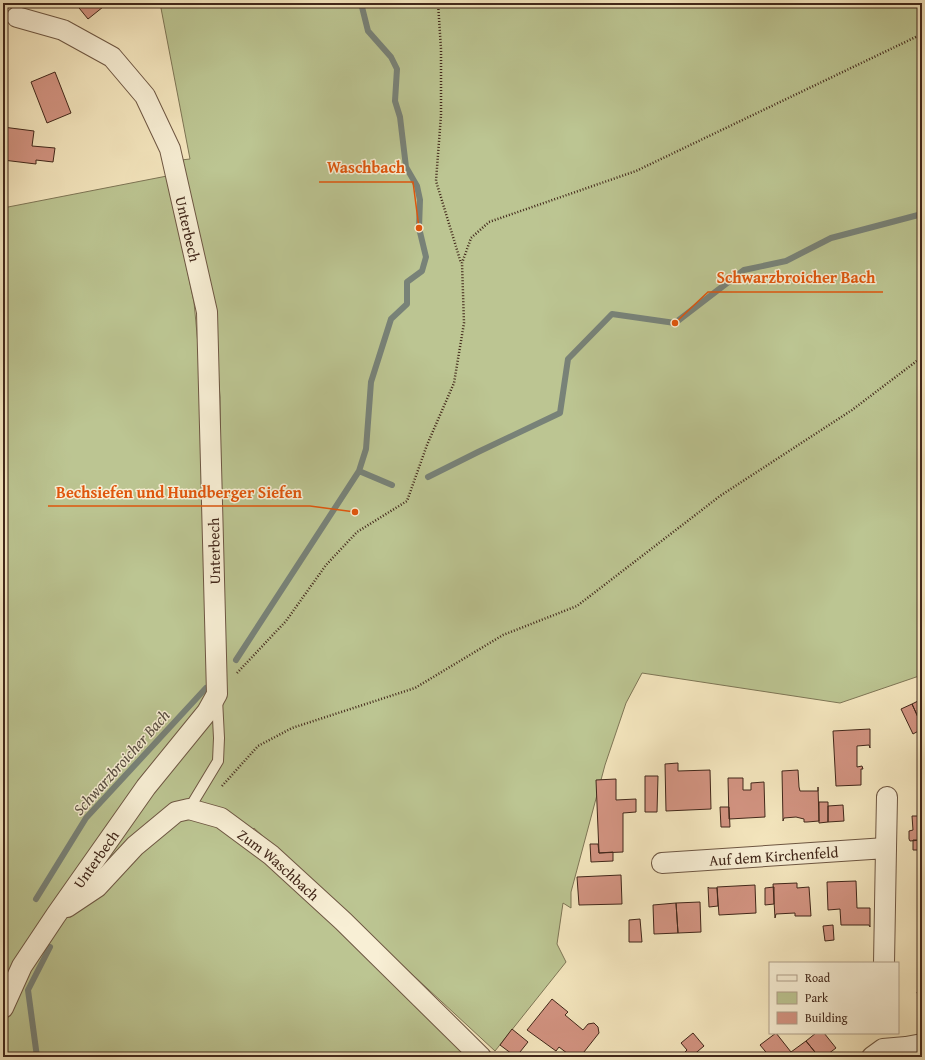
<svg xmlns="http://www.w3.org/2000/svg" width="925" height="1060" viewBox="0 0 925 1060" font-family="'Gentium Book Plus',serif">
<style>
.green{fill:#bcc592;stroke:#7e7656}
.lines{fill:none;stroke-linecap:round;stroke-linejoin:round}
.stream{stroke:#788278;stroke-width:6}
.building{fill:#d39482;stroke:#41271a}
.service-casing{stroke:#6e5743;stroke-width:12}
.minor-casing{stroke:#6e5743;stroke-width:22}
.path{stroke:#41271a;stroke-width:2.5;stroke-dasharray:1 2;stroke-linecap:butt}
.service{stroke:#f8efd5;stroke-width:10}
.minor{stroke:#f8efd5;stroke-width:20}
.labels{text-anchor:middle;dominant-baseline:central;stroke-width:3;stroke-linejoin:round;paint-order:stroke}
.street-label{font-size:15px;fill:#41271a;stroke:#f8efd5}
.water-label{font-size:16px;font-style:italic;fill:#584d41;stroke:#f8efd5}
.leader{fill:none;stroke:#e0560d;stroke-width:1.5}
.callout-dot{fill:#e0560d;stroke:#f8efd5;stroke-width:1.5}
.callout-label{font-size:16px;text-anchor:middle;font-weight:bold;fill:#e0560d;stroke:#f8efd5;stroke-width:3;stroke-linejoin:round;paint-order:stroke}
</style>
<rect width="100%" height="100%" fill="#f5e7bf"/>
<filter id="stains"><feTurbulence type="fractalNoise" baseFrequency=".005" numOctaves="4"/><feColorMatrix values="0 0 0 0 .2 0 0 0 0 .09 0 0 0 0 .02 0 0 0 .5 -.17"/></filter>
<radialGradient id="worn" r=".72"><stop offset=".6" stop-color="#630" stop-opacity="0"/><stop offset="1" stop-color="#630" stop-opacity=".3"/></radialGradient>
<path class="green" d="M 160,3 L 922,3 L 922,675 L 840,703 L 642,673 L 626,703 L 605,765 L 571,892 L 571,908 L 563,903 L 557,944 L 566,962 L 495,1051 L 254,828 L 252,830 L 313,901 L 404,995 L 470,1057 L 3,1057 L 3,208 L 167,176 L 194,302 L 222,601 L 220,397 L 212,298 L 181,160 L 190,159 Z"/>
<g class="lines">
<path class="stream" d="M 359,471 L 366,449 L 371,382 L 391,319 L 407,304 L 407,282 L 422,271 L 426,257 L 419,228 L 420,200 L 417,186 L 406,167 L 400,117 L 395,101 L 397,69 L 391,57 L 368,31 L 361,3
M 428,477 L 478,452 L 560,413 L 568,359 L 612,314 L 675,323 L 744,270 L 786,261 L 831,238 L 922,214
M 236,660 L 359,471 L 392,485
M 36,899 L 86,818 L 206,688
M 37,1057 L 28,990 L 50,947"/>
</g>
<path class="building" d="M 75,3 L 108,3 L 88,19 Z
M 3,50 L 7,76 L 3,77 Z
M 55,72 L 71,113 L 47,123 L 31,82 Z
M 3,127 L 34,131 L 32,146 L 55,148 L 53,162 L 36,160 L 36,164 L 3,160 Z
M 922,699 L 922,726 L 912,704 Z
M 912,704 L 922,726 L 922,729 L 913,734 L 901,709 Z
M 870,729 L 870,748 L 869,745 L 857,746 L 857,767 L 862,766 L 863,769 L 861,769 L 861,785 L 836,786 L 833,731 Z
M 678,763 L 678,771 L 710,770 L 711,809 L 666,811 L 665,764 Z
M 798,770 L 799,787 L 800,791 L 818,791 L 818,787 L 819,821 L 807,822 L 804,822 L 804,819 L 796,817 L 784,818 L 783,821 L 782,771 Z
M 645,776 L 658,776 L 657,812 L 645,812 Z
M 728,778 L 743,778 L 743,790 L 751,790 L 751,783 L 764,782 L 765,817 L 729,819 Z
M 616,779 L 616,800 L 636,799 L 636,812 L 623,813 L 623,852 L 599,853 L 596,780 Z
M 819,802 L 828,802 L 828,822 L 819,823 Z
M 843,805 L 844,821 L 828,822 L 828,806 Z
M 720,807 L 729,807 L 730,827 L 721,827 Z
M 912,816 L 922,816 L 922,840 L 910,841 L 909,839 L 909,831 L 913,830 Z
M 913,840 L 922,840 L 922,850 L 913,850 Z
M 590,844 L 598,844 L 599,853 L 613,852 L 613,861 L 591,862 Z
M 922,858 L 922,904 L 920,904 L 919,859 Z
M 621,875 L 622,904 L 579,905 L 577,877 Z
M 856,881 L 857,908 L 870,908 L 870,927 L 869,925 L 841,925 L 840,909 L 828,910 L 827,882 Z
M 797,883 L 797,888 L 809,887 L 811,916 L 795,916 L 795,913 L 776,914 L 775,918 L 773,884 Z
M 755,885 L 756,913 L 719,915 L 717,887 Z
M 708,887 L 709,888 L 717,888 L 718,906 L 709,907 Z
M 774,887 L 774,904 L 765,905 L 765,888 Z
M 700,902 L 701,932 L 678,933 L 676,903 Z
M 676,903 L 678,933 L 654,934 L 653,905 Z
M 922,913 L 922,922 L 920,922 L 920,914 Z
M 640,919 L 642,942 L 629,942 L 629,920 Z
M 919,922 L 922,922 L 922,943 L 919,944 Z
M 833,925 L 834,940 L 825,941 L 823,926 Z
M 922,943 L 922,964 L 920,964 L 919,944 Z
M 920,964 L 922,964 L 922,981 L 921,981 Z
M 922,990 L 922,1010 L 917,992 Z
M 552,999 L 568,1012 L 565,1015 L 583,1030 L 588,1024 L 594,1023 L 598,1027 L 599,1033 L 580,1057 L 572,1057 L 559,1047 L 556,1051 L 527,1030 Z
M 512,1029 L 528,1042 L 516,1057 L 500,1045 Z
M 693,1033 L 704,1046 L 691,1057 L 689,1057 L 685,1052 L 687,1050 L 681,1043 Z
M 776,1033 L 791,1052 L 806,1041 L 819,1057 L 770,1057 L 760,1045 Z
M 816,1033 L 824,1033 L 836,1048 L 824,1057 L 819,1057 L 806,1041 Z"/>
<g class="lines">
<g class="service-casing">
<path id="service" d="M 189,809 L 218,761 L 219,738 L 217,699"/>
</g>
<g class="minor-casing">
<g id="minor">
<path d="M 886,848 L 887,797"/>
<path id="s1" d="M 662,863 L 886,848 L 884,963"/>
<path id="s2" d="M 67,907 L 97,887 L 135,846 L 176,812 L 189,809 L 221,818 L 271,855 L 343,921 L 481,1057"/>
<path id="s3" d="M 3,1008 L 22,966 L 56,915 L 146,787 L 207,712 L 217,694 L 207,312 L 170,149 L 145,96 L 112,57 L 63,30 L 17,17"/>
<path d="M 872,1057 L 883,1049 L 906,1047 L 922,1044"/>
</g>
</g>
<path class="path" d="M 438,3 L 441,49 L 441,115 L 436,181 L 461,263
M 237,673 L 286,621 L 326,565 L 357,532 L 407,501 L 427,445 L 454,383 L 464,323 L 462,263 L 471,238 L 489,222 L 636,171 L 922,34
M 222,786 L 258,746 L 292,728 L 415,688 L 503,635 L 577,606 L 720,496 L 852,410 L 922,357"/>
<use href="#service" class="service"/>
<use href="#minor" class="minor"/>
</g>
<g class="labels">
<g class="street-label">
<text transform="translate(188 229) rotate(77)">Unterbech</text>
<text transform="translate(214 551) rotate(-91)">Unterbech</text>
<text stroke="none"><textPath href="#s1" startOffset="112">Auf dem Kirchenfeld</textPath></text>
<text stroke="none"><textPath href="#s3" startOffset="176">Unterbech</textPath></text>
<text stroke="none"><textPath href="#s2" startOffset="266">Zum Waschbach</textPath></text>
</g>
<g class="water-label">
<text transform="translate(121 762) rotate(-48)">Schwarzbroicher Bach</text>
</g>
</g>
<path class="leader" d="M419 228L413 182H319M675 323L708 292H883M355 512L310 506H48"/>
<g class="callout-dot">
<circle cx="419" cy="228" r="4"/>
<circle cx="675" cy="323" r="4"/>
<circle cx="355" cy="512" r="4"/>
</g>
<g class="callout-label">
<text x="366" y="173">Waschbach</text>
<text x="796" y="283">Schwarzbroicher Bach</text>
<text x="179" y="498">Bechsiefen und Hundberger Siefen</text>
</g>
<rect width="925" height="1060" fill="none" stroke="#f5e7bf" stroke-width="16"/>
<rect x="4" y="4" width="917" height="1052" fill="none" stroke="#41271a" stroke-width="2"/>
<rect x="8" y="8" width="909" height="1044" fill="none" stroke="#41271a"/>
<rect x="769" y="962" width="130" height="72" fill="#f8efd5" stroke="#af9f8a"/>
<rect x="777" y="975" width="20" height="6" fill="#f8efd5" stroke="#af9f8a"/>
<text x="805" y="982" font-size="12" fill="#41271a">Road</text>
<rect x="777" y="992" width="20" height="12" fill="#bcc592" stroke="#af9f8a"/>
<text x="805" y="1002" font-size="12" fill="#41271a">Park</text>
<rect x="777" y="1012" width="20" height="12" fill="#d39482" stroke="#af9f8a"/>
<text x="805" y="1022" font-size="12" fill="#41271a">Building</text>
<rect width="100%" height="100%" filter="url(#stains)"/>
<rect width="100%" height="100%" fill="url(#worn)"/>
</svg>
